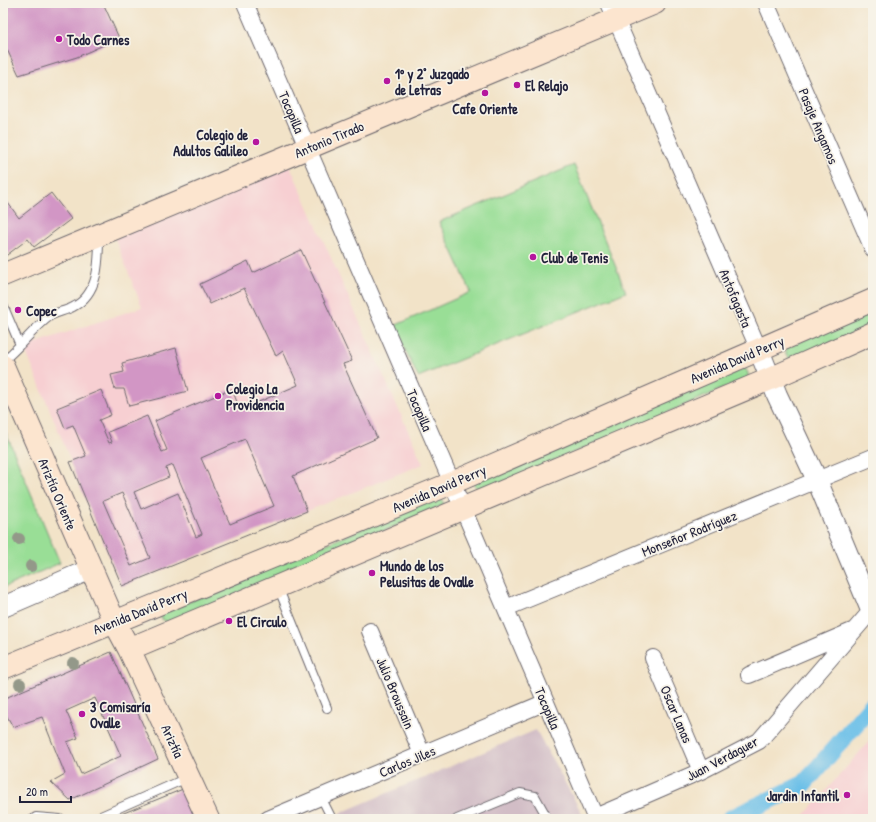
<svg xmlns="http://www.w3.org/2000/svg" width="876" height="822" viewBox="0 0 876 822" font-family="'Patrick Hand',sans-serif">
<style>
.built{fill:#f7cfd2}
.industrial{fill:#d2bdc6}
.green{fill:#99de96;stroke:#5e8068}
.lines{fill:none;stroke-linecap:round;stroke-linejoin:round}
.canal{stroke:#6cc0e8;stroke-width:18}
.building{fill:#d296c5;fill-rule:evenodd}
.service-casing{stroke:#6b666c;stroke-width:10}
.minor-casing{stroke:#6b666c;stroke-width:18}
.tertiary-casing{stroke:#6b666c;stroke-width:22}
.secondary-casing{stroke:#6b666c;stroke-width:24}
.service{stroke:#fff;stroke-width:8}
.minor{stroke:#fff;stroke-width:16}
.tertiary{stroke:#fff;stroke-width:20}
.secondary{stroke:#fce5cf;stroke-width:22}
.tree{fill:#939889}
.poi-dot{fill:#b5179e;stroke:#f7f3e8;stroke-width:1.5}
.labels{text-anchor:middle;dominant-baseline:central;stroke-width:3.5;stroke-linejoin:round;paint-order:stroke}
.poi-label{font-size:14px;font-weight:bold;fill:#22223b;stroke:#f7f3e8;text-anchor:start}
.street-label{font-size:14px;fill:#22223b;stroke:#f7f3e8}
</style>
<rect width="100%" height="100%" fill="#f7f3e8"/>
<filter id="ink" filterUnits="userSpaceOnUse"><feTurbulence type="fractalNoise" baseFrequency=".025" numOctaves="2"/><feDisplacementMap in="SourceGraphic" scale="8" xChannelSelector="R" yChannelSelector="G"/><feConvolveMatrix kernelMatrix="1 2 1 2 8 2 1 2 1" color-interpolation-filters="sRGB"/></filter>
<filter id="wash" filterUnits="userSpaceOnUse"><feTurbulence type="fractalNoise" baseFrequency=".012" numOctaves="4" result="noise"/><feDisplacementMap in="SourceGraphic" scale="16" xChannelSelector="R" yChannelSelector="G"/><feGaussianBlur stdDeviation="0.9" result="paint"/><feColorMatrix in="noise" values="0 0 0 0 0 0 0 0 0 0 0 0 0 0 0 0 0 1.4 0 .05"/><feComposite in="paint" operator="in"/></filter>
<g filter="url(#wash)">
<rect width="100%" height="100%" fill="#f2e3c8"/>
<path class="built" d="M 290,166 L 423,464 L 122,586 L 24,347 L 142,307 L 114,236 Z
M 873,737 L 873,816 L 865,819 L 801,819 Z"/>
<path class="industrial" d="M 536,730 L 585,819 L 326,819 Z"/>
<path class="green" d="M 574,165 L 626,292 L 418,377 L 394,326 L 471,292 L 439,222 Z
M 873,309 L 873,326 L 790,359 L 786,354 L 786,348 Z
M 745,368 L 748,373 L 748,378 L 481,492 L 472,483 Z
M 3,426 L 60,563 L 3,588 Z
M 438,497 L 442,500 L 444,505 L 169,623 L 160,618 L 160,614 Z"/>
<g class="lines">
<path class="canal" d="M 730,819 L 804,784 L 872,705"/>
</g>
<g id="blocks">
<path class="building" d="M 3,3 L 103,3 L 119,38 L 77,57 L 19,75 L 3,41 Z
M 51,193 L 71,219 L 34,247 L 28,239 L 3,258 L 3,206 L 8,203 L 19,218 Z
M 301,250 L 352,361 L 343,364 L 377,438 L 293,476 L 307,511 L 122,586 L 70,462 L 86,456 L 73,425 L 65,428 L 57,408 L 101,390 L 111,415 L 99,420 L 109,443 L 112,442 L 108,432 L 147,416 L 162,452 L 167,450 L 155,421 L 232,389 L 240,410 L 298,385 L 283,351 L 276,356 L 244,288 L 210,304 L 200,284 L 248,261 L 253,273 ZM 245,439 L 274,506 L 230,524 L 201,458 ZM 173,465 L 202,534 L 196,537 L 178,493 L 141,509 L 134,492 L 169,477 L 166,468 ZM 122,493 L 150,558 L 131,566 L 103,501 Z
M 176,348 L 188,391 L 129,406 L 124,389 L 115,389 L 111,375 L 124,372 L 122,363 Z
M 111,652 L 158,759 L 70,800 L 51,782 L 65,774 L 42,717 L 13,727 L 3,709 L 3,699 ZM 95,698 L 121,756 L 81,774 L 67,742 L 78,738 L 66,711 Z
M 183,789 L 195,819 L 109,819 Z"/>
</g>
</g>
<g filter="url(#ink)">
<use href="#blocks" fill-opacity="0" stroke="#6b666c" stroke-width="1"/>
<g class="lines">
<g class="service-casing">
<path id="service" d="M 3,305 L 20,345
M 3,361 C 20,347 33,329 50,316 C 56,312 66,311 73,307 C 99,294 99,262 99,236
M 278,587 L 327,708
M 321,797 L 332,819
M 33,819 L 36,817 L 60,819
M 94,819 L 189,777
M 457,819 L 520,793 L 535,796 L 548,819"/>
</g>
<g class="minor-casing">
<path id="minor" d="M 245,3 L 452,483 L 595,817 L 701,771 L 759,741 L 871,611
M 609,3 L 759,350
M 766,3 L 873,249
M 506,608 L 873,457
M 370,631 L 422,754
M 653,658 L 701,771
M 749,675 L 852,631
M 268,819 L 546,702"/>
</g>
<g class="tertiary-casing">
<path id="tertiary" d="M 759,350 L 777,395 L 817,480 L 873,615
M 3,607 L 91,569"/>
</g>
<g class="secondary-casing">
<path id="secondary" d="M 3,275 L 655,3
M 3,366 L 114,621 L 129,649 L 208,819
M 129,649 L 770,379 L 873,333
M 3,668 L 452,483 L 873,300"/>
</g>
<use href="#service" class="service"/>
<use href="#minor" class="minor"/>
<use href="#tertiary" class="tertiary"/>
<use href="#secondary" class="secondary"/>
</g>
<g class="tree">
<circle cx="19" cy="539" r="6"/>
<circle cx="31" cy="566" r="6"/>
<circle cx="73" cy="663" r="6"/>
<circle cx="20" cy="684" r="6"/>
</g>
</g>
<g class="poi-dot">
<circle cx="59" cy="39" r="4"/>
<circle cx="387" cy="81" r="4"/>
<circle cx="517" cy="85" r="4"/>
<circle cx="485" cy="93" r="4"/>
<circle cx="256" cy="142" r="4"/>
<circle cx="533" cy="257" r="4"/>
<circle cx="18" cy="310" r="4"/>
<circle cx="218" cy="396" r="4"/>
<circle cx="372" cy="573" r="4"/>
<circle cx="229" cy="621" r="4"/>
<circle cx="82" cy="714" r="4"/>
<circle cx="847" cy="795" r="4"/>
</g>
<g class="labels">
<g class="poi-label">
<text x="67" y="39">Todo Carnes</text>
<text x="395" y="73">1º y 2° Juzgado<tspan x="395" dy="16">de Letras</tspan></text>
<text x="525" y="85">El Relajo</text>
<text x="485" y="108" text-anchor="middle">Cafe Oriente</text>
<text x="248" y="134" text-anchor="end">Colegio de<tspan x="248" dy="16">Adultos Galileo</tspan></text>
<text x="541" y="257">Club de Tenis</text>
<text x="26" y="310">Copec</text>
<text x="226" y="388">Colegio La<tspan x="226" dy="16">Providencia</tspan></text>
<text x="380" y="565">Mundo de los<tspan x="380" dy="16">Pelusitas de Ovalle</tspan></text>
<text x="237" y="621">El Circulo</text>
<text x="90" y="706">3 Comisaría<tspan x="90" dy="16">Ovalle</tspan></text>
<text x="839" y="795" text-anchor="end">Jardin Infantil</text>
</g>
<g class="street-label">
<text transform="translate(292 112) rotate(67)">Tocopilla</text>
<text transform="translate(819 126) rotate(67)">Pasaje Angamos</text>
<text transform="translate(329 139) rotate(-23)">Antonio Tirado</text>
<text transform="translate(736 298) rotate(67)">Antofagasta</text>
<text transform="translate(737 359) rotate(-23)">Avenida David Perry</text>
<text transform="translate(420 410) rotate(67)">Tocopilla</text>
<text transform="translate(439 488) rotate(-23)">Avenida David Perry</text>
<text transform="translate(58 494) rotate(67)">Ariztía Oriente</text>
<text transform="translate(689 533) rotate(-22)">Monseñor Rodríguez</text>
<text transform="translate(140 611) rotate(-22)">Avenida David Perry</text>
<text transform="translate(396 693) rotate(67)">Julio Broussain</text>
<text transform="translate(548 708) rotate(67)">Tocopilla</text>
<text transform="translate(677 714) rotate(67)">Oscar Lanas</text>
<text transform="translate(173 741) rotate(65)">Ariztía</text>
<text transform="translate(722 758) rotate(-28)">Juan Verdaguer</text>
<text transform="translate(407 761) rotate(-23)">Carlos Jiles</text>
</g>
</g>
<rect width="876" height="822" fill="none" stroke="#f7f3e8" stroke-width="16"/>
<path d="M20 796v6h51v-6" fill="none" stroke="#22223b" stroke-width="2"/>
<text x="26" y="796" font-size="12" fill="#22223b" stroke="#f7f3e8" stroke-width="3" paint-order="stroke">20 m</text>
</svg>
